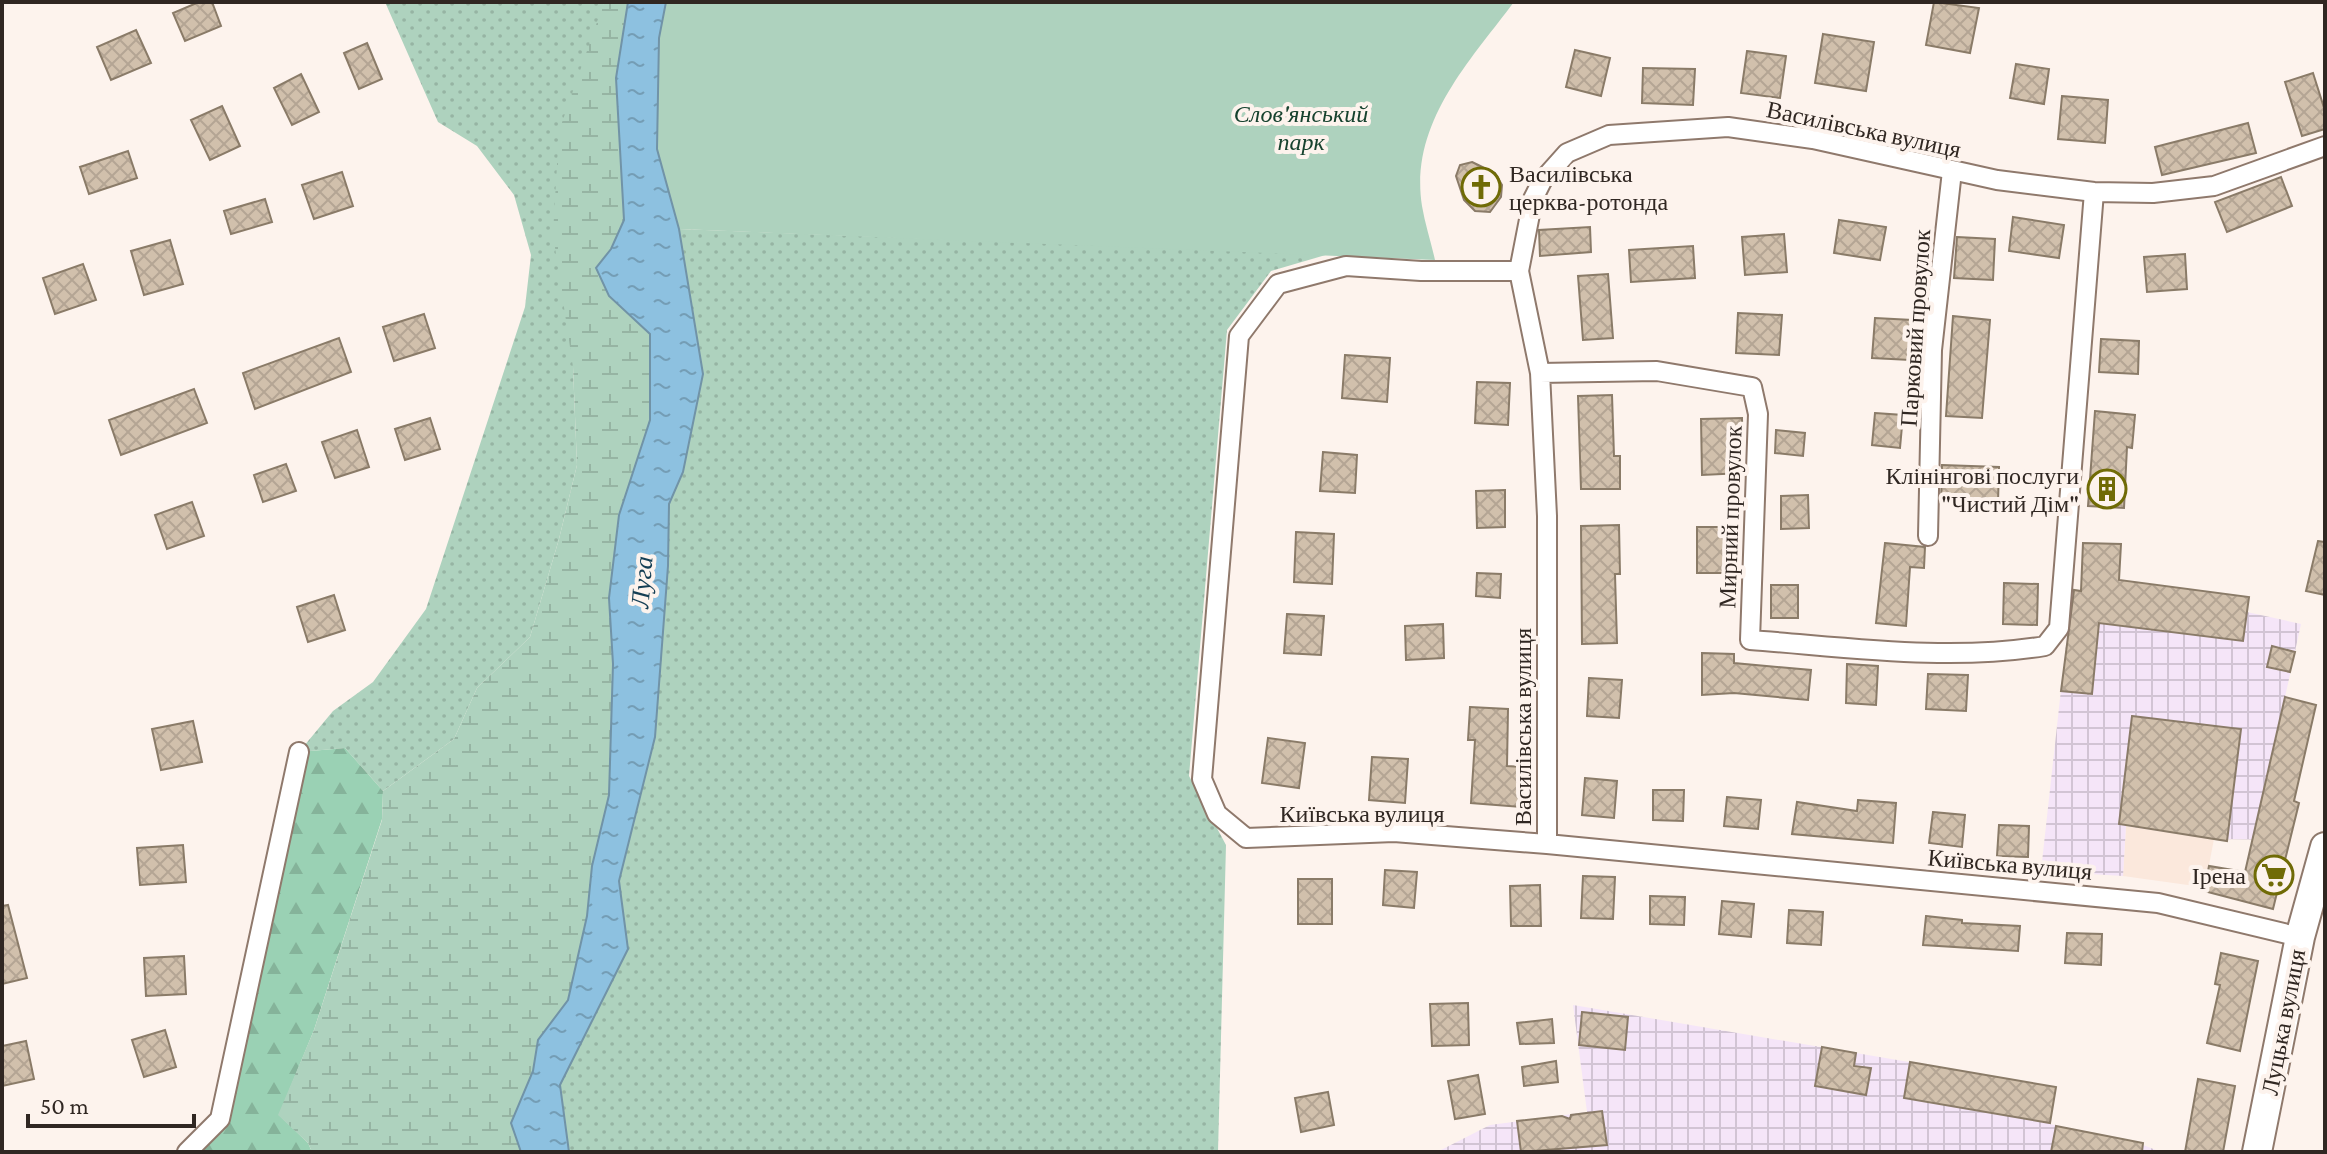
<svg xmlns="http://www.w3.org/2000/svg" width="2327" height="1154" viewBox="0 0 2327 1154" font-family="'Crimson Pro',serif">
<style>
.built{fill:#fbe8dc}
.industrial{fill:url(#industrial-grid)}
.grass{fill:url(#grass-dots)}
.forest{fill:url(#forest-firs)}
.wetland{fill:url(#wetland-marsh)}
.park{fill:#aed2be}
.water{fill:url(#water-ripples);stroke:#7193a7;stroke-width:2}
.building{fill:url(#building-cross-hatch);stroke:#8a7b68;stroke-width:2}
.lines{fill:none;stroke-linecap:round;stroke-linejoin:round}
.minor-casing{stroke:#8f796c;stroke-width:22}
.primary-casing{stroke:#8f796c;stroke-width:32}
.minor{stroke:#fff;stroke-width:18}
.primary{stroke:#fff;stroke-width:28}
.labels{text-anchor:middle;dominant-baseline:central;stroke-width:8;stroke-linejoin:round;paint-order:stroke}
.park-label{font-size:24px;font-style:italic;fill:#16422e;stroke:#fdf3ed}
.street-label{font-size:24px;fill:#302722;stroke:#fdf3ed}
.poi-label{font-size:24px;fill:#302722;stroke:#fdf3ed;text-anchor:end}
.water-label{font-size:26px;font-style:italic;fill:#143e54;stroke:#fdf3ed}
</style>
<defs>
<pattern id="industrial-grid" width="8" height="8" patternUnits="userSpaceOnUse" patternTransform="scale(2)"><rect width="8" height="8" fill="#f5e5f8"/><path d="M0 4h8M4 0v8" fill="none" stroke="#d2c4d4"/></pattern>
<pattern id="grass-dots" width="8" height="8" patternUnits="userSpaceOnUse" patternTransform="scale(2)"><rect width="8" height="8" fill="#aed2be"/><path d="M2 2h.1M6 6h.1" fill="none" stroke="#96b4a3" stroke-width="1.8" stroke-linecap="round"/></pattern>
<pattern id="forest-firs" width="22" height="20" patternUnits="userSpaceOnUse" patternTransform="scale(2)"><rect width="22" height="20" fill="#9ad1b4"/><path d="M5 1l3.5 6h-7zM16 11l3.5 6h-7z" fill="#85b39a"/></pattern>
<pattern id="wetland-marsh" width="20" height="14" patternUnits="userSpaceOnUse" patternTransform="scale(2)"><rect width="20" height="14" fill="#aed2be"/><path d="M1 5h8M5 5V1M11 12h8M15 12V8" fill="none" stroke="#96b4a3"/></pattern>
<pattern id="water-ripples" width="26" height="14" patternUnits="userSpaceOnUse" patternTransform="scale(2)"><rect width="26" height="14" fill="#8dc1e0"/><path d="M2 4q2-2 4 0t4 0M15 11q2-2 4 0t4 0" fill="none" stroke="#749db5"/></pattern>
<pattern id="building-cross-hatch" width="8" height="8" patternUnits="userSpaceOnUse" patternTransform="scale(2)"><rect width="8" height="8" fill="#d1c0ac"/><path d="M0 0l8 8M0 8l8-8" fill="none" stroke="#b4a594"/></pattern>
</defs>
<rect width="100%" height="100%" fill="#fdf3ed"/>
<path class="built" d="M 2126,826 L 2214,839 L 2204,891 L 2195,886 L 2123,876 Z"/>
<path class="industrial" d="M 2150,584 L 2249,597 L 2247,612 L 2301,624 L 2285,697 L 2316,705 L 2294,801 L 2299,803 L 2290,840 L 2214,839 L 2126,826 L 2123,876 L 2041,871 L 2072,590 L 2148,598 Z
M 1573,1005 L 2056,1087 L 2050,1124 L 2133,1141 L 2161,1152 L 1412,1152 L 1441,1150 L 1490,1125 L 1587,1112 Z"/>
<path class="grass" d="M 385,2 L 604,2 L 599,24 L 573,367 L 577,465 L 559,539 L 530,637 L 477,688 L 454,739 L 383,791 L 345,748 L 299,752 L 333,711 L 373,682 L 426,609 L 525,307 L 531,255 L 514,195 L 477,146 L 438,122 Z
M 679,229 L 1329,254 L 1271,271 L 1227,330 L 1189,776 L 1226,845 L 1218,1152 L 569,1152 L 560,1085 L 628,949 L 619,881 L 655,737 L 668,566 L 669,504 L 683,472 L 703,374 Z"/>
<path class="forest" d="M 345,748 L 383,791 L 382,819 L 314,1030 L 279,1115 L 308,1143 L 312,1152 L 187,1152 L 220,1119 L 299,752 Z"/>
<path class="wetland" d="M 604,2 L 628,2 L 616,78 L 624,220 L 611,249 L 597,268 L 609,296 L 650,334 L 650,420 L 619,515 L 609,598 L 613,664 L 609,795 L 592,866 L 587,916 L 568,1000 L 538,1040 L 533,1071 L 511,1123 L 521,1152 L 312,1152 L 308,1143 L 278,1115 L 314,1030 L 382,820 L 383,791 L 454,739 L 477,688 L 530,637 L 559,539 L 577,465 L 573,367 L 553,234 L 559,131 Z"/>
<path class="park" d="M 666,2 L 1514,2 C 1469,62 1409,124 1422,206 C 1425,224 1431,242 1435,260 L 679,229 L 657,149 L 659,38 Z"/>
<path class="water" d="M 628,2 L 666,2 L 659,38 L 657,149 L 679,229 L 703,374 L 683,472 L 669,504 L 668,566 L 655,737 L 619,881 L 628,949 L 560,1085 L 569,1152 L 521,1152 L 511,1123 L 533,1071 L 538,1040 L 568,1000 L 587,916 L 592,866 L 609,795 L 613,664 L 609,598 L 619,515 L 650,420 L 650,334 L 609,296 L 596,268 L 611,249 L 624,220 L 616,78 Z"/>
<path class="building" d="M 199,2 L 212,2 L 221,26 L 185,41 L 173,13 Z
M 1934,2 L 1979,8 L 1970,53 L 1926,45 Z
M 136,30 L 151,63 L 111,80 L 97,47 Z
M 1823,34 L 1874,42 L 1866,91 L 1815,83 Z
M 367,43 L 382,79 L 359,89 L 344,53 Z
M 1575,50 L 1610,58 L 1601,96 L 1566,87 Z
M 1747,51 L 1786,56 L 1780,98 L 1741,93 Z
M 2016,64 L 2049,69 L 2044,104 L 2010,98 Z
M 1643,68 L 1695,69 L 1693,105 L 1642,103 Z
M 2313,73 L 2325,111 L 2325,129 L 2302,136 L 2285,82 Z
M 301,74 L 319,112 L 292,125 L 274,88 Z
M 2062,96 L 2108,100 L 2105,143 L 2058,139 Z
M 222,106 L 240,146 L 210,160 L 191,120 Z
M 2248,123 L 2256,153 L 2162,175 L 2155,147 Z
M 128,151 L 137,178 L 89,194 L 80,167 Z
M 1472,162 L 1495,173 L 1502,185 L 1501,197 L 1490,212 L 1475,211 L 1464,200 L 1456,176 L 1460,165 Z
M 342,172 L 353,206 L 314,219 L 302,185 Z
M 2281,177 L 2292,206 L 2227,232 L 2215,202 Z
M 265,199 L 272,222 L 231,234 L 224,211 Z
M 2013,217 L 2064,225 L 2059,258 L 2009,251 Z
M 1839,220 L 1886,227 L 1880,260 L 1834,253 Z
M 1590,227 L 1591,252 L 1540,256 L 1539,230 Z
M 1784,234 L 1787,272 L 1745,275 L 1742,237 Z
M 1957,237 L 1995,239 L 1993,280 L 1954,278 Z
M 170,240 L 183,284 L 144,295 L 131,251 Z
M 1693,246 L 1695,278 L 1631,282 L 1629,250 Z
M 2185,254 L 2187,289 L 2147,292 L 2144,257 Z
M 83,264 L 96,300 L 55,314 L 43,278 Z
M 1608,274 L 1613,338 L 1583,340 L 1578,276 Z
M 1738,313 L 1782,315 L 1779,355 L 1736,353 Z
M 424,314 L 435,348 L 394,361 L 383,327 Z
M 1953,316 L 1990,320 L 1982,418 L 1946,416 Z
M 1875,318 L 1912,320 L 1910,360 L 1872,358 Z
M 339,338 L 351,372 L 255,409 L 243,373 Z
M 2101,339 L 2139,341 L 2138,374 L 2099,372 Z
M 1345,355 L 1390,358 L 1387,402 L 1342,398 Z
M 1477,382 L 1510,383 L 1508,425 L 1475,423 Z
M 194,389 L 207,423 L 121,455 L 109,420 Z
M 1612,395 L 1614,456 L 1620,456 L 1620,489 L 1581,489 L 1578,396 Z
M 2095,411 L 2135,415 L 2132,448 L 2127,447 L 2124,508 L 2088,506 Z
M 1875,413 L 1903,415 L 1900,448 L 1872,445 Z
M 430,418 L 440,449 L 405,460 L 395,429 Z
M 1742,418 L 1743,473 L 1702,475 L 1701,419 Z
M 357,430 L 369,467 L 335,478 L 322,442 Z
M 1776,430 L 1805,433 L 1803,456 L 1775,453 Z
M 1323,452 L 1357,455 L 1355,493 L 1320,491 Z
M 286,464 L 296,491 L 263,502 L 254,475 Z
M 1942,465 L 1999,467 L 1998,503 L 1941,502 Z
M 1505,490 L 1505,527 L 1477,528 L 1476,491 Z
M 1808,495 L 1809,528 L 1781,529 L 1781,496 Z
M 192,502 L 204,536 L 167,549 L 155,515 Z
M 1619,525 L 1620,574 L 1615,574 L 1617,643 L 1582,644 L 1581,526 Z
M 1697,527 L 1728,527 L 1728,573 L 1697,573 Z
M 1296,532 L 1334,534 L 1332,584 L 1294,582 Z
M 2318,541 L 2325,542 L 2325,595 L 2306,591 Z
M 1885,543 L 1925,547 L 1924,568 L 1910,567 L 1906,626 L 1876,623 Z
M 2083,543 L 2121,544 L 2119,580 L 2249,597 L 2243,641 L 2099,623 L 2092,694 L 2061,691 L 2074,590 L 2081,591 Z
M 1477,573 L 1501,574 L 1500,598 L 1476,596 Z
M 2004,583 L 2038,584 L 2037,625 L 2003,624 Z
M 1771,585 L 1798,585 L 1798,618 L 1771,618 Z
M 334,595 L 345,630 L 308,642 L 297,607 Z
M 1287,614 L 1324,616 L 1321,655 L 1284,653 Z
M 1443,624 L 1444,658 L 1406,660 L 1405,626 Z
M 2272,646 L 2295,652 L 2290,672 L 2267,667 Z
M 1702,653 L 1734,654 L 1734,663 L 1811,670 L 1808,700 L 1734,693 L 1702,695 Z
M 1847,664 L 1878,666 L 1876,705 L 1846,703 Z
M 1928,674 L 1968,675 L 1966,711 L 1926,709 Z
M 1589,678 L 1622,680 L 1619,718 L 1587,716 Z
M 2285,697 L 2316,705 L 2294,801 L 2299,803 L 2273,909 L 2204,891 L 2209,866 L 2245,872 Z
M 1470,707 L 1508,709 L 1507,766 L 1523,767 L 1521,807 L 1471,803 L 1475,740 L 1468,740 Z
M 2132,716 L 2241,729 L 2227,841 L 2119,824 Z
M 193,721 L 202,762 L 161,770 L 152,729 Z
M 1268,738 L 1305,743 L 1299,788 L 1262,783 Z
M 1372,757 L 1408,759 L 1405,803 L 1369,800 Z
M 1585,778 L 1617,781 L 1614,818 L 1582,815 Z
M 1653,790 L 1684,790 L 1683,821 L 1653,820 Z
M 1727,797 L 1761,800 L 1758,829 L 1724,826 Z
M 1858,800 L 1896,803 L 1893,843 L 1792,834 L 1797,802 L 1857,811 Z
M 1933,812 L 1965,815 L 1962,847 L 1929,843 Z
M 1999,825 L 2029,826 L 2028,857 L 1997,856 Z
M 183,845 L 186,882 L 140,885 L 137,848 Z
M 1385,870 L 1417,872 L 1414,908 L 1383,905 Z
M 1583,876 L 1615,877 L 1613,919 L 1581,918 Z
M 1298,879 L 1332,879 L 1332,924 L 1298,924 Z
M 1540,885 L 1541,926 L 1511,926 L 1510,886 Z
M 1650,896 L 1685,897 L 1684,925 L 1650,924 Z
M 1722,901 L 1754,904 L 1751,937 L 1719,934 Z
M 8,905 L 27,978 L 2,984 L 2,906 Z
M 1789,910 L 1823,912 L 1821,945 L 1787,943 Z
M 1926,916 L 1962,920 L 1962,923 L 2020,926 L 2018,951 L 1923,945 Z
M 2067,933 L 2102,934 L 2101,965 L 2065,963 Z
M 2221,953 L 2258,961 L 2240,1051 L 2207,1043 L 2220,985 L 2215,984 Z
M 184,956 L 186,994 L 146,996 L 144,958 Z
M 1468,1003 L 1469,1045 L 1432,1046 L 1430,1004 Z
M 1582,1012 L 1628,1017 L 1625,1050 L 1579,1045 Z
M 1552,1019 L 1554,1043 L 1520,1044 L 1517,1023 Z
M 165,1030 L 176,1067 L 144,1077 L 132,1040 Z
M 26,1041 L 34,1079 L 2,1086 L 2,1046 Z
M 1822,1047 L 1856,1053 L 1854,1066 L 1871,1068 L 1866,1095 L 1815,1086 Z
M 1556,1061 L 1558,1082 L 1524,1086 L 1522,1067 Z
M 1910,1062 L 2056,1087 L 2050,1123 L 1904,1098 Z
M 1478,1075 L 1485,1114 L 1455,1119 L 1448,1081 Z
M 2198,1079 L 2235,1086 L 2223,1152 L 2185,1152 Z
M 1328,1092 L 1334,1125 L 1301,1132 L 1295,1098 Z
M 1602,1111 L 1607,1145 L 1521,1152 L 1517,1121 L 1562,1116 L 1570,1119 L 1571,1115 Z
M 2056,1126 L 2143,1143 L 2142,1152 L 2051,1152 Z"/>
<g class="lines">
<g class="minor-casing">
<path id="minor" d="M 1519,271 L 1421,271 L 1346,266 L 1278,284 L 1239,336 L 1202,779 L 1217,814 L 1246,838 L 1394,832 L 1547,844 L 2158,903 L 2300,937
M 1540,373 L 1657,371 L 1752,387 L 1758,414 L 1750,640 C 1846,647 1949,662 2045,646 L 2059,628 L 2094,192
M 1928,536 L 1932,350 L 1952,171
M 1547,844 L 1547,516 L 1540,373 L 1519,271 L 1533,199 L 1542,181 L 1567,153 L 1609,135 L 1728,127 L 1813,139 L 1997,180 L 2094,192 L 2153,193 L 2214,186 L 2325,146
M 187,1152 L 220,1119 L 299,752"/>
</g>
<g class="primary-casing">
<path id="primary" d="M 2257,1152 L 2300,937 L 2325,847"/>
</g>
<use href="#minor" class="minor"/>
<use href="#primary" class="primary"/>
</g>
<defs>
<g id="church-ring" transform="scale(2)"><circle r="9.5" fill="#fdf3ed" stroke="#706b06" stroke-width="1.5"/><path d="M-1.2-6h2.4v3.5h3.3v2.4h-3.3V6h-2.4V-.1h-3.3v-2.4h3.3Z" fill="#706b06"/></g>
<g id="building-ring" transform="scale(2)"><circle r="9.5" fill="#fdf3ed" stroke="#706b06" stroke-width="1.5"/><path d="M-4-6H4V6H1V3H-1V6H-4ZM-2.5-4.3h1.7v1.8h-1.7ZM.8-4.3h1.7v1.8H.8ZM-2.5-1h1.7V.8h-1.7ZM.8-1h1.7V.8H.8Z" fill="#706b06"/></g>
<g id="supermarket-ring" transform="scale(2)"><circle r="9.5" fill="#fdf3ed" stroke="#706b06" stroke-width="1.5"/><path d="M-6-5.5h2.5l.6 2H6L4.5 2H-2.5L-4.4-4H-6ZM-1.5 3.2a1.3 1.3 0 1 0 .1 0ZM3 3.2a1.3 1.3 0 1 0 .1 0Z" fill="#706b06"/></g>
</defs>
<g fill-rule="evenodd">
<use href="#church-ring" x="1481" y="187"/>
<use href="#building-ring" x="2107" y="489"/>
<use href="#supermarket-ring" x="2274" y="875"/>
</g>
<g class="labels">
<g class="park-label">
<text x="1301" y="113">Слов'янський<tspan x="1301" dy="28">парк</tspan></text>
</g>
<g class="street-label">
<text transform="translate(1864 129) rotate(12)">Василівська вулиця</text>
<text transform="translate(1915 328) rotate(-86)">Парковий провулок</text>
<text transform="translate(1730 517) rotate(-88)">Мирний провулок</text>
<text transform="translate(1522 727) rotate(-90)">Василівська вулиця</text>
<text x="1362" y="813">Київська вулиця</text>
<text transform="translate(2010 864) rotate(5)">Київська вулиця</text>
<text transform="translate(2283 1022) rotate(-79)">Луцька вулиця</text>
</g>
<g class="poi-label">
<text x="1509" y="173" text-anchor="start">Василівська<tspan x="1509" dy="28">церква-ротонда</tspan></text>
<text x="2079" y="475">Клінінгові послуги<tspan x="2079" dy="28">"Чистий Дім"</tspan></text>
<text x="2246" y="875">Ірена</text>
</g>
<g class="water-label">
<text transform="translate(642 582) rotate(-85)">Луга</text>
</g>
</g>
<rect width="2327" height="1154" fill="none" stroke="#302722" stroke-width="8"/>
<path d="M28 1114v12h166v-12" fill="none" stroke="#302722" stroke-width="4"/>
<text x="40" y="1114" font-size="24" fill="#302722" stroke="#fdf3ed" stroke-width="6" paint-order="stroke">50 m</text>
</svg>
